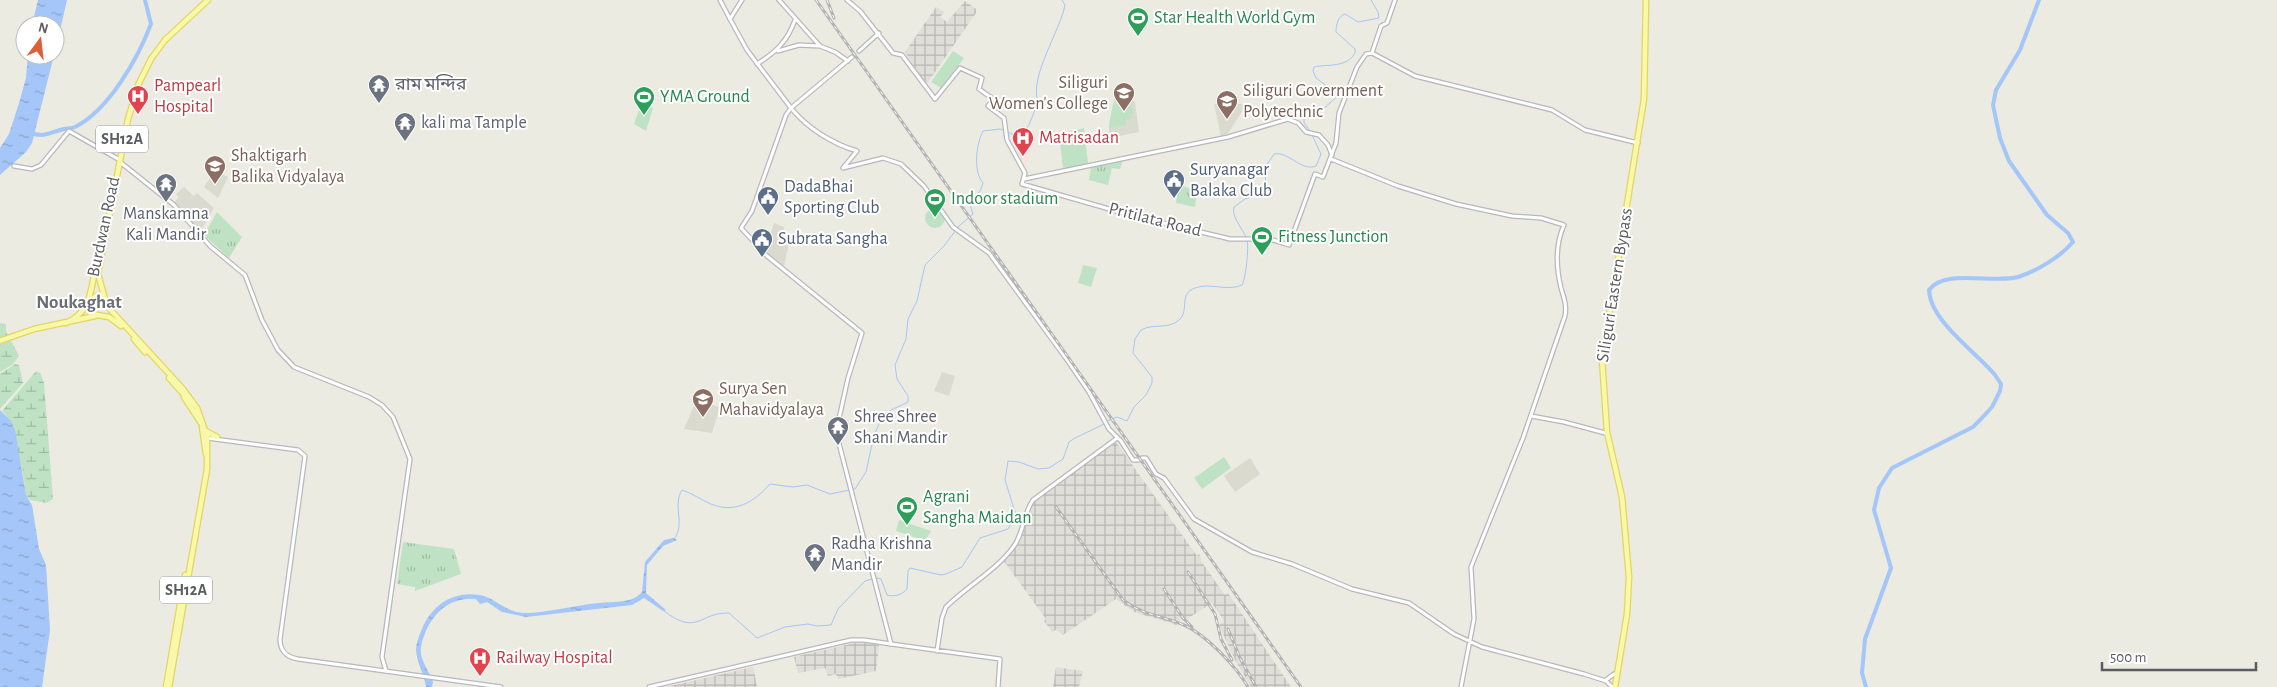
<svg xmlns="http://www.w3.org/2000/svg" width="2277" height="687" viewBox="0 0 2277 687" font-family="'Alegreya Sans','Noto Sans Bengali',sans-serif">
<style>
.industrial{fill:url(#industrial-grid)}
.education{fill:#dbdacf}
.medical{fill:#f8e4dd}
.grass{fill:#bfe2c5}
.wetland{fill:url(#wetland-marsh)}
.park{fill:url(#park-tufts)}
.water{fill:url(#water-ripples)}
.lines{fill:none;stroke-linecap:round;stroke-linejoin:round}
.stream{stroke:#a5c6f8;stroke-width:1}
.river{stroke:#a5c6f8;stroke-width:4}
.tertiary-casing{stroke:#b7b8bd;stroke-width:5.5}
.secondary-casing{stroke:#b7b9bf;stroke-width:5.5}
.primary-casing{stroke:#e5d560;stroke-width:7}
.tertiary{stroke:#fff;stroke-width:3}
.secondary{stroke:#fff;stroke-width:3}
.primary{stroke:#f8f8a9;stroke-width:4.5}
.rail-casing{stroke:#b2b3b3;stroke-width:3}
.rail{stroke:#fff;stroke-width:1;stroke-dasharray:4;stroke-linecap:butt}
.labels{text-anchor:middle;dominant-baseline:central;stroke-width:4;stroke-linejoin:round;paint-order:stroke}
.shield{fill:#fff;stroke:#8c8d90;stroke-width:1}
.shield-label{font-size:16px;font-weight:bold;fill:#5a5c61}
.leisure-label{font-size:18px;fill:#27864d;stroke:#fff;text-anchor:start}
.education-label{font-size:18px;fill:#785e54;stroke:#fff;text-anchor:start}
.worship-label{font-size:18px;fill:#5b616d;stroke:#fff;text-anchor:start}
.health-label{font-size:18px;fill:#be3a42;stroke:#fff;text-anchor:start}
.service-label{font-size:18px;fill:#4e5e75;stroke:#fff;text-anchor:start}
.street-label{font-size:18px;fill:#5a5c61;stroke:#fff}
.neighbourhood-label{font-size:19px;font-weight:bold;fill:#6b6e73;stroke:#fff}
</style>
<defs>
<pattern id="industrial-grid" width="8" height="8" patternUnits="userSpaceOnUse" patternTransform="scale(1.25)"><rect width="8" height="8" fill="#dfded9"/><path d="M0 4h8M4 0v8" fill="none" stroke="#b8b7b3"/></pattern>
<pattern id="wetland-marsh" width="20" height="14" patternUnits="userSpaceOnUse" patternTransform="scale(1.25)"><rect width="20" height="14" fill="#bfe2c5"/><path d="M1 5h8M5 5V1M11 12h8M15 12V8" fill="none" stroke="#9ebaa3"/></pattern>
<pattern id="park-tufts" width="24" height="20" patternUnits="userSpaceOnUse" patternTransform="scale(1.25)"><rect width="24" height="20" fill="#bfe2c5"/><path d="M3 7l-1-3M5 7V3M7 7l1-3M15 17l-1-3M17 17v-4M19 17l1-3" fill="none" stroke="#9ebaa3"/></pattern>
<pattern id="water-ripples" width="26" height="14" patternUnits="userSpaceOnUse" patternTransform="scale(1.25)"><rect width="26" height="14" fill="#a5c6f8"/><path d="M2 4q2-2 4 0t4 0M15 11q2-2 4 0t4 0" fill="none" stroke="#89a4cc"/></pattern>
</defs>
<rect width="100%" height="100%" fill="#ebebe1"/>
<path class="industrial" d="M 965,1 L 976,9 L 976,13 L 926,85 L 905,52 L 936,7 L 944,12 L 940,17 L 947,22 Z
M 1116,442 L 1197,556 L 1199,554 L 1201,558 L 1201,561 L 1225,595 L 1228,593 L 1291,687 L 1251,687 L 1235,660 L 1219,625 L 1224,621 L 1212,603 L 1184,621 L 1179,619 L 1177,625 L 1134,612 L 1116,599 L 1063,635 L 1056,630 L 1052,632 L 1044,621 L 1046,619 L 1003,560 L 1020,541 L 1030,507 L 1037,499 Z
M 859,642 L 879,645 L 876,671 L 838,679 L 836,674 L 828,676 L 825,668 L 798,673 L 794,657 Z
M 753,667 L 757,686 L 754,687 L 666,687 Z
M 1056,667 L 1083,671 L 1079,687 L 1053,687 Z"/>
<path class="education" d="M 1116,92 L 1135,102 L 1139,132 L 1109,138 L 1109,123 Z
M 1214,104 L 1247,104 L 1227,135 L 1221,137 Z
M 215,171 L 228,177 L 218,198 L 204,187 Z
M 184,187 L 194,196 L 197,193 L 214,208 L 200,232 L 174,203 L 179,197 L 176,194 Z
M 774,223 L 784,227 L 783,236 L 790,238 L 784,266 L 765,252 Z
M 942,372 L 955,376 L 949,396 L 934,391 Z
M 697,404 L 706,409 L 708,404 L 720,407 L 712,433 L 684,429 L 694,405 Z
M 1250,458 L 1260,474 L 1235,492 L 1224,476 Z"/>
<path class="medical" d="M 1026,141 L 1033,143 L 1025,168 L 1012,146 Z"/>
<path class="grass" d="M 953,51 L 964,58 L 941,88 L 931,82 Z
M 1116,92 L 1135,102 L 1127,105 L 1132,105 L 1130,106 L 1132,107 L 1133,114 L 1130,114 L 1133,116 L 1130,118 L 1137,118 L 1126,120 L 1127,125 L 1109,128 L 1113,104 L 1119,103 L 1118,99 L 1114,99 Z
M 641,104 L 653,108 L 646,131 L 634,124 Z
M 1084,128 L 1088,163 L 1063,169 L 1059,134 Z
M925 218a10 10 0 1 1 20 0a10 10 0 1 1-20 0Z
M 1083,265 L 1097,268 L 1091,287 L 1078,283 Z
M 1224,457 L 1231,468 L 1202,489 L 1194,478 Z
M 899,520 L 931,531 L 925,541 L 896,531 Z"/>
<path class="wetland" d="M 0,323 L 6,324 L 6,331 L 19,356 L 13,364 L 0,372 Z
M 15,364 L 19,365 L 23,383 L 0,409 L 0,374 Z
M 36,371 L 40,373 L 44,383 L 53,499 L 47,503 L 30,500 L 26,495 L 22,468 L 6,415 L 2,411 Z"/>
<path class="park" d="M 1123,160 L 1120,169 L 1112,168 L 1108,185 L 1089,180 L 1091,167 Z
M 1179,185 L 1197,191 L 1195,207 L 1176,203 Z
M 217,212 L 242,237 L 229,258 L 204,235 Z
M 403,542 L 454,549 L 461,574 L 415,591 L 415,587 L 397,584 Z"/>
<path class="water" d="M 38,0 L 67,0 L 55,52 L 55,25 L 32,25 Z
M 28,55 L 54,55 L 32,143 L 26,152 L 0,175 L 0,148 L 9,134 L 19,103 L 26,78 Z
M 0,410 L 11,421 L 15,430 L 26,495 L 32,505 L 39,549 L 46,565 L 50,630 L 42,687 L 0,687 Z
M 674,538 L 677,540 L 663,546 L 647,565 L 646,593 L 666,610 L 663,611 L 644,598 L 632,605 L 526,617 L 502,612 L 487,602 L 480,604 L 476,599 C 450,597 433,612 424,636 C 422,641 420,648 421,654 C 423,665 430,672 433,682 L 432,687 L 426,687 C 424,674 417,663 416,650 C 416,643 419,636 422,629 C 432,605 453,591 479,595 C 495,597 506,613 524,613 C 549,613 575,605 599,603 C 614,601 632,604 642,592 L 645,562 L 664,540 Z"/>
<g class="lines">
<path class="stream" d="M 1310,131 L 1304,123 L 1304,116 L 1323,109 L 1339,95 L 1316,78 L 1313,71 L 1314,67 C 1327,64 1347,68 1355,53 L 1355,49 L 1336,32 C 1336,25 1338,16 1345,14 L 1358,22 L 1379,18 L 1378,12 L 1371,0
M 1107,421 L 1117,417 L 1127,421 L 1134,407 L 1146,395 L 1152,383 L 1152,377 L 1133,353 L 1135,339 L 1141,330 C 1153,323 1168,330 1179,320 C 1190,310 1178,294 1195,288 C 1211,282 1226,292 1242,285 C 1246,278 1249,247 1247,239 C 1243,229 1231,217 1234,207 L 1245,199 L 1265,193 L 1266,166 L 1274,154 C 1289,151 1301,172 1316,166 L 1321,154 L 1312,135
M 674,539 C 686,525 672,505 682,490 C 692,493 701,500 711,504 C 735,514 754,502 770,484 L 793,487 L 807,485 L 830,494 L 855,489 L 866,472 L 874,435 L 880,422 L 891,410 L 908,402 L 908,396 L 897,379 L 895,365 L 906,339 L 908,319 L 917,301 L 925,265 L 944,246 L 959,226 L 973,214 L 970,205 L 981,189 L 983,183 C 973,172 976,144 983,131 L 1000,129 L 1019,137 L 1029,125 L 1038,102 C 1029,77 1060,31 1065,5 L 1062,0
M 876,578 L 881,579 L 887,595 C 894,597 902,595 907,589 L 908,571 L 910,568 L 941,575 L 946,574 L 962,567 L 980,538 L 1008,529 L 1016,515 L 1005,480 L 1008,461 L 1019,462 L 1038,469 L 1049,468 L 1063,459 L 1069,442 L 1075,438 L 1104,424
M 664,611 C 698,637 699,612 729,613 L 757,638 L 785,627 L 808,624 L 817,626 L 831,625 L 838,609 L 865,581 L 872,579"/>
<path class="river" d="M 31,133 C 45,138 50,132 64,129 C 68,128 71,129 75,127 C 109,110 138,58 151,24 L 145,0
M 1866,687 L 1862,673 L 1865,639 L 1891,568 L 1874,510 L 1879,488 L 1892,468 L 1973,427 L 1980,420 L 1992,407 L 2000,391 L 2001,384 L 1995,375 C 1976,352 1930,321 1929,290 C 1944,268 1993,284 2018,277 C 2037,271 2060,257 2073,242 L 2068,233 L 2047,215 L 2009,161 L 2000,138 L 1993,105 L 1996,90 L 2020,50 L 2039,0"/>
<g class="tertiary-casing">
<path id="tertiary" d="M 720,0 L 730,19
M 779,0 L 820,46 L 835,52 L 848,61
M 847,0 L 860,11 L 893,53 L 902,55 L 935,99 L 960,68 L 982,78 L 979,89 L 993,99 L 988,106 L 1004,118 L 1007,140 L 1025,173 L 1022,184 L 1130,215 L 1230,239 L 1270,239 L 1289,245 L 1315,174 L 1323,177 L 1336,143 L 1339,113 L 1357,67 L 1366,54 L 1372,53 L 1415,76 L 1552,110 L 1585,130 L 1638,143
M 778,51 L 799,45 L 819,46
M 859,51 L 879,33
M 1372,53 L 1381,26 L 1387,23 L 1395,0
M 852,57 L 791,108 C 807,128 833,144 857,151 L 843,168 L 883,158 L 901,164 L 924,186 L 953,227 L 989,253 L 1065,357 L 1089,392 L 1109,429 L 1121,441 L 1133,460 L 1139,460
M 757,64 C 776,52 787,42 795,20
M 1331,159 L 1398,186 L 1456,204 L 1512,216 L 1541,218 L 1564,225 C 1555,245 1556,267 1561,288 C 1564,298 1567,306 1565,316 L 1523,438 L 1471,567 L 1474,619 L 1461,687
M 120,162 L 174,205 L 210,246 L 245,275 L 262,320 L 278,350 L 294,367 L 369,397 L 382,405 L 393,417 L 410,459 L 382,657 L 386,671
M 14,166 L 32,169 L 41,165 L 69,131 L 118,159
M 1024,179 L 1228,137 L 1288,119 L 1298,123 L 1306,132 L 1319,135 L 1328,145 L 1332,155
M 1531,416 L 1564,422 L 1605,433
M 1142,458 L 1146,458 L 1156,474 L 1164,478 L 1194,519 L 1252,552 L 1292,564 L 1352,589 L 1409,603 L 1454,634 L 1482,647 L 1584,674 L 1606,681 L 1612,687
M 891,644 L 1000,659 L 998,687
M 937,651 L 942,618 L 946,607 C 967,586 997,570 1014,546 C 1024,532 1023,514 1033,500 L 1116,439
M 1606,680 L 1614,674"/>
</g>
<g class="secondary-casing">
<path id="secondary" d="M 207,438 L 298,450 L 305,456 L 280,639 C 280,651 286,657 298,659 L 501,687
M 649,687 L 851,640 L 864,640 L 891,644 L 836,432 L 848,378 L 862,333 L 767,256 L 741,228 L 752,211 L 786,115 L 791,108 L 747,50 L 730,19 L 742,0"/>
</g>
<g class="primary-casing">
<path id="primary" d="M 88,302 L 96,296 L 104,299
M 87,305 L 91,314 L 109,317 L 121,326
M 66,323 C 92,311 90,291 96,266
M 134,339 L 145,352
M 0,341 L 34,329 L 95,316
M 169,378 L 187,398
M 184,397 L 201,423
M 202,427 L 206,454
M 206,431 L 217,437
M 166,687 L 185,575
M 169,687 L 207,469 L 207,436 L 197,408 L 183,389 L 107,306 L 98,274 L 128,119 L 139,83 L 151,59 L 165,40 L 208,0
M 1615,687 L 1627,614 L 1629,577 L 1622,497 L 1607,432 L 1602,359 L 1644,99 L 1646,0"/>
</g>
<use href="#tertiary" class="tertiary"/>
<use href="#secondary" class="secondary"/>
<use href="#primary" class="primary"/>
<g class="rail-casing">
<path id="rail" d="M 816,0 L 1301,687
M 827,0 L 834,18
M 1056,507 L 1123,600 C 1142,615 1163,616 1184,625 C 1206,635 1236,666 1248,687
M 1188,572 L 1215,614 L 1221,639 L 1232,660
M 1164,589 L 1183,618 L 1192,627
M 1228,629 L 1240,658 L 1256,687"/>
</g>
<use href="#rail" class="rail"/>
</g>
<defs>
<g id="stadium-pin" transform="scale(1.125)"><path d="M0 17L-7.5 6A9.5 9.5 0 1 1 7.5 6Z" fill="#2e9e5b" stroke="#fff"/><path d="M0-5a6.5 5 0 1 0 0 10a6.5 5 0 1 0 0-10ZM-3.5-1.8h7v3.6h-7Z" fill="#fff"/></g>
<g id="temple-pin" transform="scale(1.125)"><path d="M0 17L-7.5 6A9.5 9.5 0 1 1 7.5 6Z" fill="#6b7280" stroke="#fff"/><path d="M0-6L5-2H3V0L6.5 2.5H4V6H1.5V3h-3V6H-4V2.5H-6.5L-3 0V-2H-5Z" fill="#fff"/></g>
<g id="university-pin" transform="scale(1.125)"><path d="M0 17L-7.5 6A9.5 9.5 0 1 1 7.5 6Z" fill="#8d6e63" stroke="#fff"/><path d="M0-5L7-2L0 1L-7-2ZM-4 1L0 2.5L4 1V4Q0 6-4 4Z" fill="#fff"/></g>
<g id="hospital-pin" transform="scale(1.125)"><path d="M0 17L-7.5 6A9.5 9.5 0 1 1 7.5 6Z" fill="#e0444e" stroke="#fff"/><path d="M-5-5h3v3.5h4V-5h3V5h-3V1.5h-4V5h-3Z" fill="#fff"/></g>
<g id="school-pin" transform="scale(1.125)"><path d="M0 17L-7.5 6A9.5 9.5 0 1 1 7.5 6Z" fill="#8d6e63" stroke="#fff"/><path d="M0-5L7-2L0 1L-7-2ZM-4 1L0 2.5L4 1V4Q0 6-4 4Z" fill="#fff"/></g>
<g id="civic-pin" transform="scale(1.125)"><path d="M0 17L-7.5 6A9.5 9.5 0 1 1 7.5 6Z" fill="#5c6f8a" stroke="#fff"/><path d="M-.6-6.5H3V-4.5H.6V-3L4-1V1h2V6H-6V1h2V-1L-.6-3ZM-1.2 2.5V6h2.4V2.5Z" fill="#fff"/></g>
</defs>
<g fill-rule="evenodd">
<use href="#stadium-pin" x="1138" y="18"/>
<use href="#temple-pin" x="379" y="85"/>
<use href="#university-pin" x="1124" y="93"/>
<use href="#hospital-pin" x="138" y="96"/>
<use href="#stadium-pin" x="644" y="97"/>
<use href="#university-pin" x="1227" y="101"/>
<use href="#temple-pin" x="405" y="123"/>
<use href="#hospital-pin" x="1023" y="138"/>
<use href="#school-pin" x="215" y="166"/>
<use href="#civic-pin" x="1174" y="180"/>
<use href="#temple-pin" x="166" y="184"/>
<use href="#civic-pin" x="768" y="197"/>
<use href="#stadium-pin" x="935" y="199"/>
<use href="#stadium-pin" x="1262" y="237"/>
<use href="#civic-pin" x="762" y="239"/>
<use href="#university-pin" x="703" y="399"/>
<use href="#temple-pin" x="838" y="427"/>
<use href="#stadium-pin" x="907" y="507"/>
<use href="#temple-pin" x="815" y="554"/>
<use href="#hospital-pin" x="480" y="658"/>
</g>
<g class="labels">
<g class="shield">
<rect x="96" y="125.5" width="52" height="27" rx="4"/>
<rect x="160" y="576.5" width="52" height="27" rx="4"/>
</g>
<g class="shield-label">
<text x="122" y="139">SH12A</text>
<text x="186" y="590">SH12A</text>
</g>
<g class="leisure-label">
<text x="1154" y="18">Star Health World Gym</text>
<text x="660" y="97">YMA Ground</text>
<text x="951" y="199">Indoor stadium</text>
<text x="1278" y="237">Fitness Junction</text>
<text x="923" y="497">Agrani<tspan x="923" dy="21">Sangha Maidan</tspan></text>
</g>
<g class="education-label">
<text x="1108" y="83" text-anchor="end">Siliguri<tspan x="1108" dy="21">Women's College</tspan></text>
<text x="1243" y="91">Siliguri Government<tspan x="1243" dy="21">Polytechnic</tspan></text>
<text x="231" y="156">Shaktigarh<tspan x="231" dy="21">Balika Vidyalaya</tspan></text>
<text x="719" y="389">Surya Sen<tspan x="719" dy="21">Mahavidyalaya</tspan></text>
</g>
<g class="worship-label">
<text x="395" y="85">রাম মন্দির</text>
<text x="421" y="123">kali ma Tample</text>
<text x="166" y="214" text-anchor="middle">Manskamna<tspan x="166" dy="21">Kali Mandir</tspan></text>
<text x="854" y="417">Shree Shree<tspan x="854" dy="21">Shani Mandir</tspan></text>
<text x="831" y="544">Radha Krishna<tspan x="831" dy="21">Mandir</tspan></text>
</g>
<g class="health-label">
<text x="154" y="86">Pampearl<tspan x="154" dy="21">Hospital</tspan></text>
<text x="1039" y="138">Matrisadan</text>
<text x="496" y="658">Railway Hospital</text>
</g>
<g class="service-label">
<text x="1190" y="170">Suryanagar<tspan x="1190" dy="21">Balaka Club</tspan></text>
<text x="784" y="187">DadaBhai<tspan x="784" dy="21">Sporting Club</tspan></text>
<text x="778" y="239">Subrata Sangha</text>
</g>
<g class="street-label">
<text transform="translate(1155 220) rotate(14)">Pritilata Road</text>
<text transform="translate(104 227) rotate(-78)">Burdwan Road</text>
<text transform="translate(1615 285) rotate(-81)">Siliguri Eastern Bypass</text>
</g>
<g class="neighbourhood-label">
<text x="79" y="302">Noukaghat</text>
</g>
</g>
<g transform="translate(40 40) rotate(15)"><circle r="24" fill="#ffffff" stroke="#bdbec0"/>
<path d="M0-4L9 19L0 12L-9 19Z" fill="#db5f38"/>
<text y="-8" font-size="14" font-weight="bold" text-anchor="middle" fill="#5a5c61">N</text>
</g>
<path d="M2102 662v8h154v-8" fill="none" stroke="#5a5c61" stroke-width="2.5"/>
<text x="2110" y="662" font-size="15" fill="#5a5c61" stroke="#ffffff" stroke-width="4" paint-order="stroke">500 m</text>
</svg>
